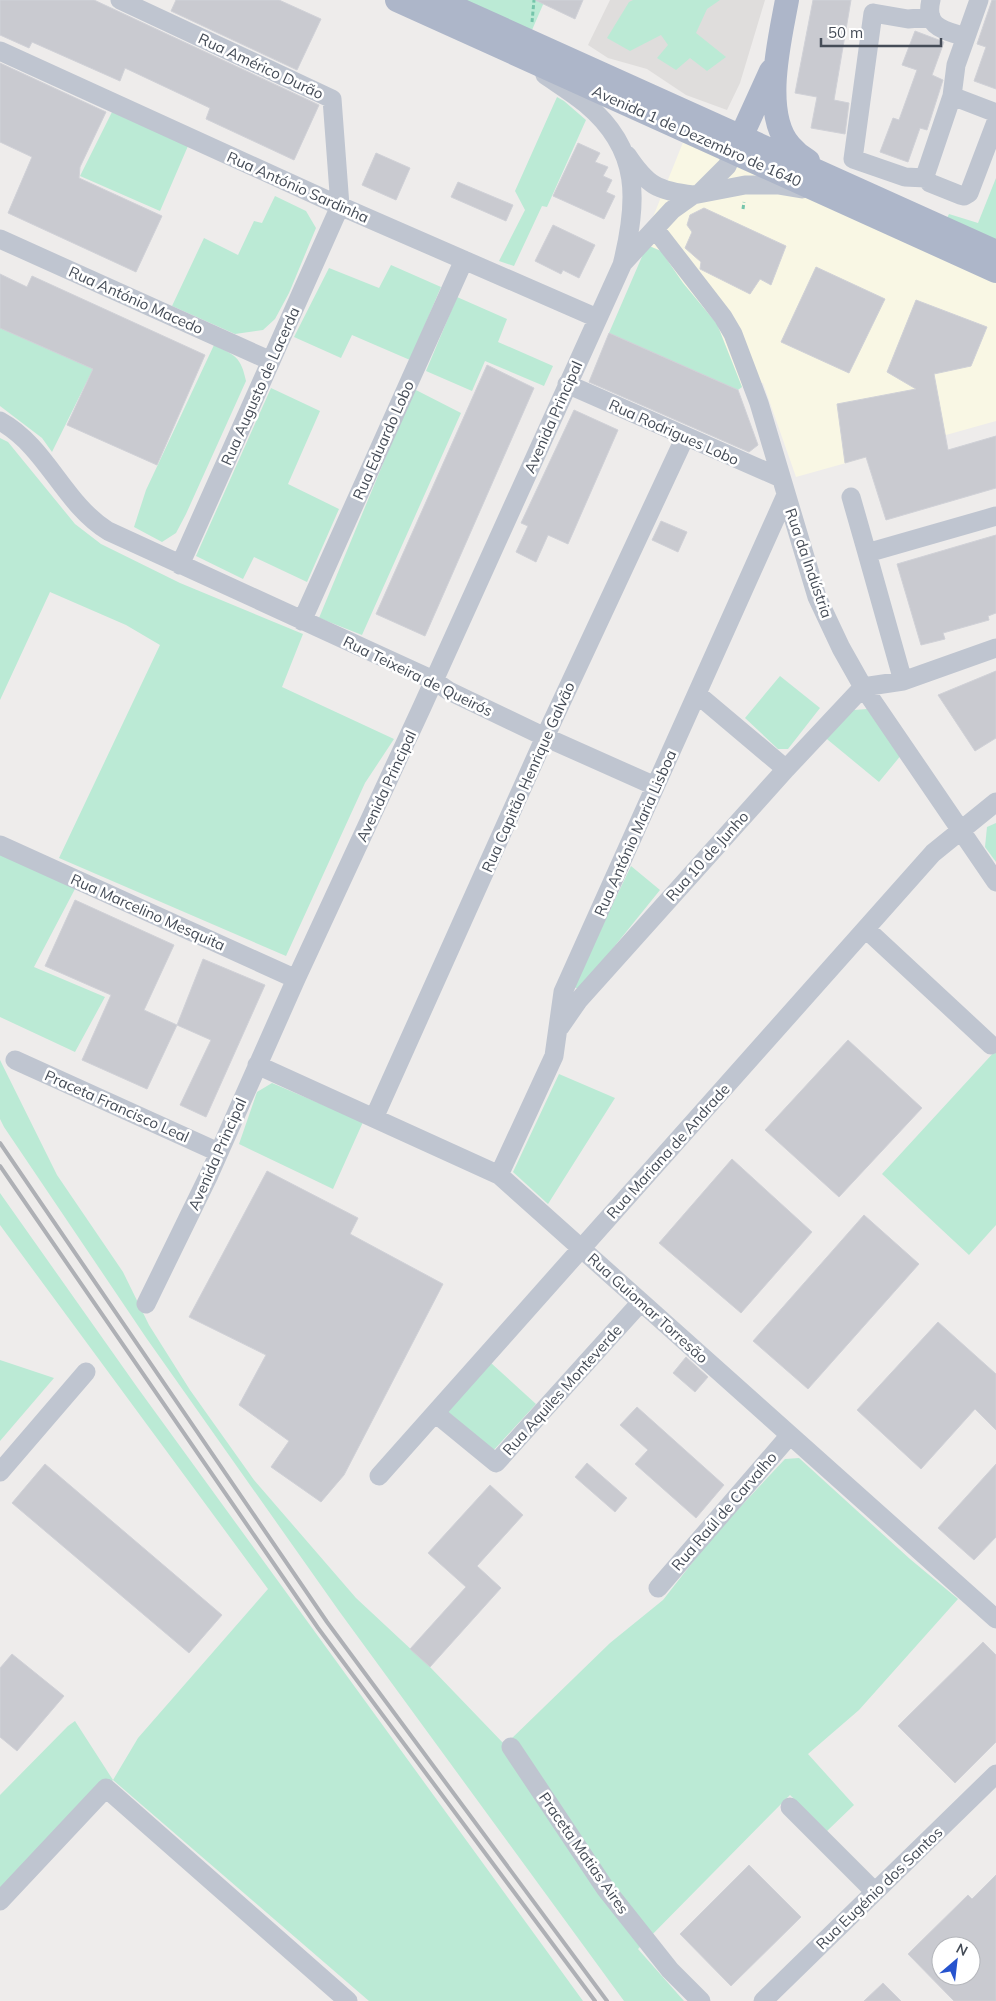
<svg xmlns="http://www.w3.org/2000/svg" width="996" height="2001" viewBox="0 0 996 2001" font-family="Mulish,sans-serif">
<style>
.commercial{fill:#f9f7e4}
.education{fill:#dfdddc}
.green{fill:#bbead5}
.building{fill:#c9cad0;stroke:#d0d1d7;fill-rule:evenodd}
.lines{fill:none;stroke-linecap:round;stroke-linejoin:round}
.path{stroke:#76c5ab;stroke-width:3;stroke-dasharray:4 2.5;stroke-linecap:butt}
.minor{stroke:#bfc5d0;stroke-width:19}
.major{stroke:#adb6c9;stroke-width:24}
.rail{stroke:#aeb0b5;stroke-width:4}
.labels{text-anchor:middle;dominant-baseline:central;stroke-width:5;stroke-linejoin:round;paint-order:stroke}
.street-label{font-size:15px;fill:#454c57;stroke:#fff}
</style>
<rect width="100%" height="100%" fill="#eeeceb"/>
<path class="commercial" d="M 690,125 L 996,264 L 996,421 L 796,477 L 763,383 L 742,387 L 717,324 L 683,283 L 661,251 L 647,245 L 653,217 Z"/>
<path class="education" d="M 610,0 L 765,0 L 740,83 L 727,110 L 686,95 L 647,69 L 608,58 L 588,45 Z"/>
<path class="green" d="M 464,0 L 545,0 L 532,30 Z
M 633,0 L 720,0 L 707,9 L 696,33 L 726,57 L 707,71 L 690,58 L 676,70 L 657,58 L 668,45 L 661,35 L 630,51 L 607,38 L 629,2 Z
M 557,97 L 564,101 L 586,120 L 547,207 L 542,206 L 514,266 L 499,261 L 525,210 L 515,191 Z
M 112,112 L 188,146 L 160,211 L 80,176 Z
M 996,178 L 996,241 L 947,218 L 949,214 L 978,223 Z
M 275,196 L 306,211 L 316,228 L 289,293 L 275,319 L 263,330 L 235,334 L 172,306 L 204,238 L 238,255 L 254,221 L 262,223 Z
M 647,245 L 661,251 L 683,283 L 717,324 L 742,387 L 738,390 L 609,333 Z
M 391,265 L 441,287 L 410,360 L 352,335 L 341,358 L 294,337 L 329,268 L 379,288 Z
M 457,297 L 507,319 L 498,342 L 553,366 L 544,386 L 485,361 L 472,391 L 426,371 Z
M 0,327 L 93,369 L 52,452 L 42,438 L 0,406 Z
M 214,345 C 235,355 241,357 246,381 L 186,514 L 176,533 L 162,542 L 134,527 L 146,490 Z
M 271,388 L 320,411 L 288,484 L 339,509 L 307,582 L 254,557 L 243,579 L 196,556 Z
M 414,389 L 461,413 L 362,635 L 319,618 Z
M 0,438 L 8,442 L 75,524 L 101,544 L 180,583 L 303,634 L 282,687 L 394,739 L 365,783 L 286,956 L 59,858 L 160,645 L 126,625 L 50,592 L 0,700 Z
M 780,676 L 820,708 L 788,749 L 778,749 L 745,718 Z
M 867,709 L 902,754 L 879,782 L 822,735 L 854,710 Z
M 996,823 L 996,862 L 985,847 L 987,827 Z
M 0,854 L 76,887 L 34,967 L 105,997 L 75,1052 L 0,1017 Z
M 631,866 L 660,890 L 580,989 L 573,987 Z
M 996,1050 L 996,1225 L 969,1255 L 882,1174 Z
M 0,1060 L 57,1175 L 123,1272 L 149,1325 L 190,1390 L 254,1480 L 356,1598 L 430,1667 L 505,1745 L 610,1643 L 663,1600 L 714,1535 L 785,1459 L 799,1458 L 910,1559 L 958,1599 L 859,1710 L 808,1754 L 854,1805 L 827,1831 L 790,1795 L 638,1949 L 684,2001 L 624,2001 L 339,1611 L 147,1339 L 4,1127 L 0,1119 Z
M 559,1074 L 615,1098 L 548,1204 L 513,1172 Z
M 272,1083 L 363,1122 L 333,1189 L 239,1144 L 257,1092 Z
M 0,1193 L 137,1387 L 583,2001 L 369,2001 L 113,1780 L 0,1889 L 0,1795 L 68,1726 L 75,1721 L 113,1780 L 138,1738 L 268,1589 L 0,1225 Z
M 0,1360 L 54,1378 L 0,1441 Z
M 491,1363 L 536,1404 L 492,1452 L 447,1412 Z"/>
<path class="building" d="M 0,0 L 94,0 L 319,105 L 294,160 L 206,119 L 210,108 L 125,68 L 120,81 L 32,42 L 29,48 L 0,35 Z
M 176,0 L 279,0 L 321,19 L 297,70 L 171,11 Z
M 535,0 L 583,0 L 575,19 Z
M 813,0 L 851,0 L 834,100 L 849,103 L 845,134 L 811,128 L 817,97 L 795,93 Z
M 992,0 L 996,0 L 996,89 L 974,81 L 986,47 L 977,44 Z
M 915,31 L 944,42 L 932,75 L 943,80 L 927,130 L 920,128 L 908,162 L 880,152 L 893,118 L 899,120 L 917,70 L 902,65 Z
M 0,63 L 106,112 L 80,167 L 79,178 L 162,216 L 136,272 L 8,213 L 32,157 L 0,142 Z
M 578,143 L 600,153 L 595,162 L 608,167 L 603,176 L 612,180 L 606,192 L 615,196 L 604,219 L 553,196 Z
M 376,153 L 410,168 L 396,200 L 362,185 Z
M 458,182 L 513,205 L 506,221 L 451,197 Z
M 704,208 L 786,246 L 771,285 L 760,279 L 750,294 L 700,269 L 701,262 L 685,248 L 692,232 L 687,225 L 690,215 Z
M 553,225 L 595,245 L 579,278 L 563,270 L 561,274 L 535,261 Z
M 816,267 L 885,299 L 849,373 L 781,342 Z
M 0,274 L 27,287 L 32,276 L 205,355 L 157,465 L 67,425 L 93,369 L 0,328 Z
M 916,300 L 987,327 L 971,366 L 934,374 L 948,450 L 996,436 L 996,488 L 886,520 L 866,457 L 845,463 L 837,404 L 916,389 L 887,372 Z
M 609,333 L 738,390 L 758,445 L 749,452 L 589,382 Z
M 487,365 L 534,388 L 425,636 L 376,614 Z
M 574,410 L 618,430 L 568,544 L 548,535 L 536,562 L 516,552 L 528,526 L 521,523 Z
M 661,521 L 687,532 L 678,552 L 652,540 Z
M 996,535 L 996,613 L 988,616 L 989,620 L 943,633 L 945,639 L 921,645 L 897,564 Z
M 996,671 L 996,738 L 975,751 L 938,695 Z
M 75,900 L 174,945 L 144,1010 L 177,1025 L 147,1089 L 82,1060 L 111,995 L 45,966 Z
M 203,959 L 265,985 L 206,1117 L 180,1105 L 211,1040 L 177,1025 Z
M 848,1040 L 922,1108 L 839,1197 L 765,1130 Z
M 732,1159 L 812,1232 L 741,1313 L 659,1243 Z
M 267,1171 L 358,1218 L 350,1234 L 443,1284 L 344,1475 L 321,1502 L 271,1467 L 289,1441 L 239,1405 L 266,1355 L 189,1317 Z
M 864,1215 L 919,1264 L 808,1389 L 753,1341 Z
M 938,1322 L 996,1374 L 996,1430 L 975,1409 L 921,1469 L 857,1410 Z
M 686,1357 L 708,1377 L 695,1392 L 673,1373 Z
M 637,1407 L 724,1485 L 696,1518 L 635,1464 L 648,1450 L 620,1425 Z
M 587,1463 L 627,1498 L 615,1512 L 575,1477 Z
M 45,1464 L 222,1615 L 189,1653 L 12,1503 Z
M 996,1464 L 996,1537 L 974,1560 L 938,1528 Z
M 490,1485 L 523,1515 L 477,1566 L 501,1588 L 430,1667 L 410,1649 L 466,1587 L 428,1553 Z
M 983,1642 L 996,1655 L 996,1742 L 955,1783 L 898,1726 Z
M 12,1654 L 64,1696 L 17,1751 L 0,1737 L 0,1668 Z
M 749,1865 L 801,1917 L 731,1986 L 680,1934 Z
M 996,1875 L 996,2001 L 954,2001 L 908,1954 L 968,1895 L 972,1899 ZM 941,1946 L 971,1946 L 971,1976 L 941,1976 Z
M 883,1983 L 901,2001 L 864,2001 Z"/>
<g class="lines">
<path class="path" d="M 532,22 L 534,0
M 743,209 L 744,202"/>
<path class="minor" d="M 120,0 L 332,99 L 340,206 L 180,565
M 931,0 C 924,28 945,30 965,37
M 0,51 L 340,206 L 597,318
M 952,96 L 956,65 L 979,0
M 627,155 C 647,185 657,191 693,195
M 926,178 L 905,177 L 853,159 L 873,13 L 908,19 L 931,17
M 926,178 L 926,173 L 952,96 L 996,113
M 926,178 L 930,183 L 960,195 L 964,196 L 969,193 L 996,122
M 701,192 L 727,166 L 739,140
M 655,229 L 723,317 L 733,334 L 759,403 L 817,597 L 841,648 L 863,687 L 996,882
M 0,239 L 271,361
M 624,262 L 672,210 L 693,195 L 745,185 L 778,185 L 802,189
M 567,384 L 781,478
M 0,421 C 47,447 63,503 108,531 L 433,680 L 449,691 L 545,737 L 655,786
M 851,497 L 867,553
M 302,621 L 464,260
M 903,681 L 867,553 L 996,516
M 697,694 L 786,769
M 0,845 L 296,979
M 866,929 L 991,1045
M 560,1027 L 578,1001 L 786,769 L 863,687 L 903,681 L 996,648
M 15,1060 L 218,1152
M 257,1065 L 499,1175 L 996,1619
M 374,1118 L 545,737 L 685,437
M 499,1175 L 554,1056 L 563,992 L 786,495
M 146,1304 L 209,1175 L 296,979 L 422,707 L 622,265 C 638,201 641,150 586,104 C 573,93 558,84 545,75
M 435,1413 L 496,1463 L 641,1302
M 0,1472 L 86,1372
M 379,1476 L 933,853 L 996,802
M 658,1588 L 790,1435
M 511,1747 L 605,1888 L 670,1970 L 701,2001
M 790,1807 L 875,1892
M 0,1901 L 106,1788 L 348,2001
M 763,2001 L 996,1774"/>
<path class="major" d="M 397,0 L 996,271
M 438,0 L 996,252
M 787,0 C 780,39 761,113 790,146 C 795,152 801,157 808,161
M 741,137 L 771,71"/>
<path class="rail" d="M 0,1143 L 327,1622 L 607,2001
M 0,1166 L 318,1628 L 595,2001"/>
</g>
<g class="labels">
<g class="street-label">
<text transform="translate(261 66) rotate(25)">Rua Américo Durão</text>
<text transform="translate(697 136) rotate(24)">Avenida 1 de Dezembro de 1640</text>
<text transform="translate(298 187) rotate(24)">Rua António Sardinha</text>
<text transform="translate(136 300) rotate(24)">Rua António Macedo</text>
<text transform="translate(260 386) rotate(-66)">Rua Augusto de Lacerda</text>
<text transform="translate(553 417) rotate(-66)">Avenida Principal</text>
<text transform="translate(674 432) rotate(24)">Rua Rodrigues Lobo</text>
<text transform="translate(383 440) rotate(-66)">Rua Eduardo Lobo</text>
<text transform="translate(809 563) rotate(71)">Rua da Indústria</text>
<text transform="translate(418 676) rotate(26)">Rua Teixeira de Queirós</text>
<text transform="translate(528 777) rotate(-66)">Rua Capitão Henrique Galvão</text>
<text transform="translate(386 786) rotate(-65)">Avenida Principal</text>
<text transform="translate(635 833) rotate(-66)">Rua António Maria Lisboa</text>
<text transform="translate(707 856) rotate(-48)">Rua 10 de Junho</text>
<text transform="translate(148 912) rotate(24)">Rua Marcelino Mesquita</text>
<text transform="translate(117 1106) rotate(24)">Praceta Francisco Leal</text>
<text transform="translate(668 1151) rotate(-48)">Rua Mariana de Andrade</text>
<text transform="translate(217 1154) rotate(-66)">Avenida Principal</text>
<text transform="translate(648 1308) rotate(42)">Rua Guiomar Torresão</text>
<text transform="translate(562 1390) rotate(-48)">Rua Aquiles Monteverde</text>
<text transform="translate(724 1511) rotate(-49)">Rua Raúl de Carvalho</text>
<text transform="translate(584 1853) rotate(55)">Praceta Matias Aires</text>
<text transform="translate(879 1888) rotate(-44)">Rua Eugénio dos Santos</text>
</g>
</g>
<g transform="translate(956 1961) rotate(28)"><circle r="24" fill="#ffffff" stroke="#b5b7bc"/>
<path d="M0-4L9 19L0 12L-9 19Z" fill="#2653ce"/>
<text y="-8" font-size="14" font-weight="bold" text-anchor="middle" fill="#454c57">N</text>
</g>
<path d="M821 38v8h120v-8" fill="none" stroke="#454c57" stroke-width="2.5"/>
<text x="828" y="38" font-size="15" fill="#454c57" stroke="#ffffff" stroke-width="4" paint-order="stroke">50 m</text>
</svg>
